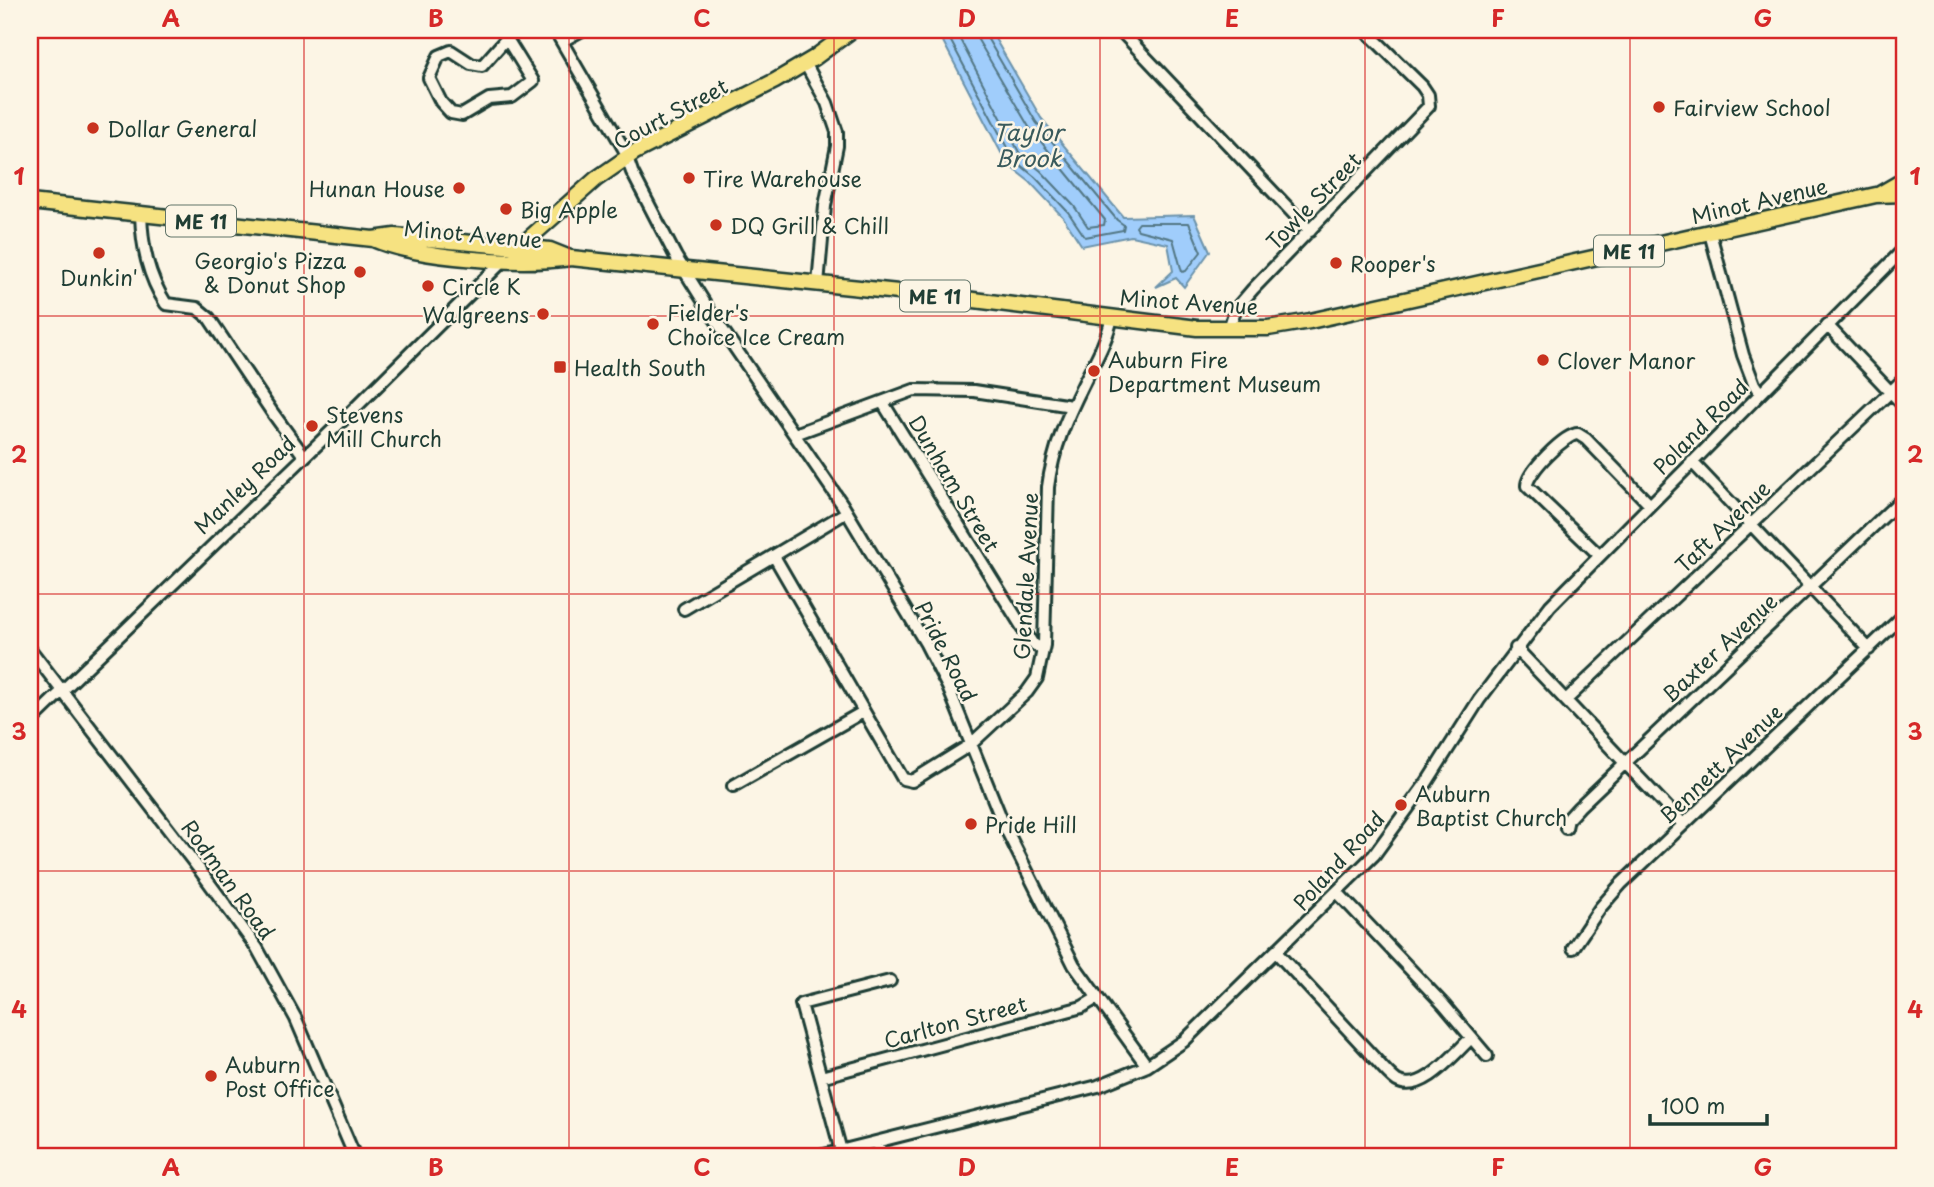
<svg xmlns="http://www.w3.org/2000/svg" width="1934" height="1187" viewBox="0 0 1934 1187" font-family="'Playpen Sans',sans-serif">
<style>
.water{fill:#a0cdfb;stroke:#6c93ab;stroke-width:2}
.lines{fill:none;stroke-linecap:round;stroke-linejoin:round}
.shore{stroke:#537784;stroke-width:2}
.minor-casing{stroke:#1f3d34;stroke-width:16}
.major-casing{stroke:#1f3d34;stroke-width:19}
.highway-casing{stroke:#1f3d34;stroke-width:21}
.minor{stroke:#fcf5e5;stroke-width:10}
.major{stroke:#f6e281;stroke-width:14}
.highway{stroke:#f6e281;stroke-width:16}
.grid{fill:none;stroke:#d62828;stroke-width:2;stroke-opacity:0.55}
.poi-dot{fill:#c8321e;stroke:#fcf5e5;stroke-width:2.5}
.labels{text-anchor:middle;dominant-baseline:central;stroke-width:5;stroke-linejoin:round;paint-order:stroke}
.shield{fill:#fcf5e5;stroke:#617469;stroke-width:2}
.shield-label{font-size:19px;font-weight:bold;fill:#1f3d34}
.poi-label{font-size:21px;fill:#1f3d34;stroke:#fcf5e5;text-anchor:start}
.street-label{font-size:21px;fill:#1f3d34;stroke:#fcf5e5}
.water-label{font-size:23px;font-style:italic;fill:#395a5c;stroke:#fcf5e5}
.neatline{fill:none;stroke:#d62828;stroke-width:2.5}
.grid-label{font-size:23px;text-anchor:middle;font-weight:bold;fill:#d62828}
</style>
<rect width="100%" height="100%" fill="#fcf5e5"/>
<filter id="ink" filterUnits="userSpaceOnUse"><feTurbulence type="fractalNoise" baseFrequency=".0143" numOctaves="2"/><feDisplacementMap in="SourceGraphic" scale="14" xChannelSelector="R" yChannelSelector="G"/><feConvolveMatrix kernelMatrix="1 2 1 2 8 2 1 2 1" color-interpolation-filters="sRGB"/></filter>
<g filter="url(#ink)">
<path class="water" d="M 937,30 L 990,30 L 1041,118 L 1123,217 L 1194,215 L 1210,251 L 1184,287 L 1176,278 L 1156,287 L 1173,271 L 1168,244 L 1131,236 L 1082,246 L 1063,217 L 1030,182 L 1007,164 Z"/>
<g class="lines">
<path class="shore" d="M 945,30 L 1013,159 L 1035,177 L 1068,212 L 1085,237 L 1123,230 L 1124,225 L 1117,220 L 1036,122 L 986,36 L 985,30
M 955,30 L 1020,154 L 1041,171 L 1074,206 L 1088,227 L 1104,225 L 1105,220 L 1029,127 L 978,40 L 976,30
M 1139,223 L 1189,223 L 1201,252 L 1186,271 L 1182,272 L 1173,239 L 1138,230 L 1136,227 Z"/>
<g class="minor-casing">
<path id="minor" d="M 555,30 L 624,149 L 632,172 L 676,257 L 709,310 L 842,504 L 926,644 L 948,687 L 1003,823 L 1074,965 L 1147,1066
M 1120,30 L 1310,231
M 507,39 L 533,81 L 512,97 L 489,99 L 462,115 L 451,113 L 441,102 L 429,78 L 439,56 L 451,51 L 471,64 L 482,66 L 514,30
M 562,41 L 582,30
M 805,63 L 827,103 L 837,132 L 837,146 L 825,206 L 818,284
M 141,214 C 142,247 148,276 166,304 L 197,308 L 209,318 L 272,412 L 304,456
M 1710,233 L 1743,355 L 1754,384 L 1760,393
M 1827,325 L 1904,406
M 1229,329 L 1235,310 L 1253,289 L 1429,106 L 1428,95 L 1422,86 L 1365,30
M 883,403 L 1032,643 L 1043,650
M 795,434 L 914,390 L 974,391 L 1072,406
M 1692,462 L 1869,649
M 1599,555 L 1527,486 C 1526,473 1565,434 1578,434 L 1586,439 L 1649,504
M 774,556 L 903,779 L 912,781 L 970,745 L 1027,692 L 1037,678 L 1044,645 L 1048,487 C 1053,448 1067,417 1084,383 C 1095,361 1107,341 1112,317
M 684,609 L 847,512
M 1516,648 L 1683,824
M 30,649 L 199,869 L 257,948 L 296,1019 L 355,1157
M 1566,700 L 1904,379
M 30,722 L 347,416 L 504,260
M 733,786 L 863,712
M 1566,828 L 1568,819 L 1579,807 L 1904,497
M 1338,893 L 1443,1004 L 1487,1056
M 1573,948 L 1600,908 L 1621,884 L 1904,615
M 1276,952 L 1377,1061 C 1383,1068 1390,1076 1397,1081 C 1422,1095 1455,1053 1471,1038
M 821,1077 L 1082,1007 L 1097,998
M 877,1142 L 883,1157
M 841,1151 L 801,1004 L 890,981
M 816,1157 L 1098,1086 L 1147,1066 L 1184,1041 L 1374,855 L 1427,782 L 1479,700 L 1550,606 L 1904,249"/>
</g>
<g class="major-casing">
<path id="major" d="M 1878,195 L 1904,180
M 30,202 L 373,239 L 395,236 L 550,250 L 570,258
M 373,239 C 420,259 521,265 571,258 L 966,299 L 1197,328 L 1268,328 L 1310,321 L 1876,195 L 1904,194
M 516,250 L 596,179 L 635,152 L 775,81 L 814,58 L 852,30"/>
</g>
<g class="highway-casing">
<path id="highway" d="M 1897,1157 L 1904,1153"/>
</g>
<use href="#minor" class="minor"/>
<use href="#major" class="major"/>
<use href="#highway" class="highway"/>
</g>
</g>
<path class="grid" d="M 304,30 L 304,1157M 569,30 L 569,1157M 834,30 L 834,1157M 1100,30 L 1100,1157M 1365,30 L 1365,1157M 1630,30 L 1630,1157M 30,316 L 1904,316M 30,594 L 1904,594M 30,871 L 1904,871"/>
<g class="poi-dot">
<circle cx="1659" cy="107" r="7"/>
<circle cx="93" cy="128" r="7"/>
<circle cx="689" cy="178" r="7"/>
<circle cx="459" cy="188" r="7"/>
<circle cx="506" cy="209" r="7"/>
<circle cx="716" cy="225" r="7"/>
<circle cx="99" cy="253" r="7"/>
<circle cx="1336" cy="263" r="7"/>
<circle cx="360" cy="272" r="7"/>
<circle cx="428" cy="286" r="7"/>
<circle cx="543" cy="314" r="7"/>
<circle cx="653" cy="324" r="7"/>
<circle cx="1543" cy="360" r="7"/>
<rect x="553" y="360" width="14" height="14" rx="3.5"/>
<circle cx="1094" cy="371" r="7"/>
<circle cx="312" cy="426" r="7"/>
<circle cx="1401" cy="805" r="7"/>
<circle cx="971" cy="824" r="7"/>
<circle cx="211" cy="1076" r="7"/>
</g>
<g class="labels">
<g class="shield">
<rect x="166" y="205.5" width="70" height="31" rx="5"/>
<rect x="1594" y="235.5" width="70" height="31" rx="5"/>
<rect x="900" y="280.5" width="70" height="31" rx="5"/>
</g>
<g class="shield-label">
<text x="201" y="221">ME 11</text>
<text x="1629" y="251">ME 11</text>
<text x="935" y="296">ME 11</text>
</g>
<g class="poi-label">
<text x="1673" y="107">Fairview School</text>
<text x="107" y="128">Dollar General</text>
<text x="703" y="178">Tire Warehouse</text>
<text x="445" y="188" text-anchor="end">Hunan House</text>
<text x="520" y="209">Big Apple</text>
<text x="730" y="225">DQ Grill &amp; Chill</text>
<text x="346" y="260" text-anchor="end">Georgio's Pizza<tspan x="346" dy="24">&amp; Donut Shop</tspan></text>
<text x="1350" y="263">Rooper's</text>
<text x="99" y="277" text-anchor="middle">Dunkin'</text>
<text x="442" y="286">Circle K</text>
<text x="667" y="312">Fielder's<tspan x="667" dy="24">Choice Ice Cream</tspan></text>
<text x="529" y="314" text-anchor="end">Walgreens</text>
<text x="1108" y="359">Auburn Fire<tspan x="1108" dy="24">Department Museum</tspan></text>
<text x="1557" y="360">Clover Manor</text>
<text x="574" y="367">Health South</text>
<text x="326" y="414">Stevens<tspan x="326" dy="24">Mill Church</tspan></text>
<text x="1415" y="793">Auburn<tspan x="1415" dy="24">Baptist Church</tspan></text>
<text x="985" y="824">Pride Hill</text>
<text x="225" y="1064">Auburn<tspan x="225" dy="24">Post Office</tspan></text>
</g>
<g class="street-label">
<text transform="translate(670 113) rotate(-28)">Court Street</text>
<text transform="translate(1313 200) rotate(-46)">Towle Street</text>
<text transform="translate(1759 200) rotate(-13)">Minot Avenue</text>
<text transform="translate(473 233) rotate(5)">Minot Avenue</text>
<text transform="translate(1189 301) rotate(4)">Minot Avenue</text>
<text transform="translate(1700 426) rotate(-45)">Poland Road</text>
<text transform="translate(955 483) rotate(59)">Dunham Street</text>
<text transform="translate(244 484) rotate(-44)">Manley Road</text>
<text transform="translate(1722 526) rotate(-44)">Taft Avenue</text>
<text transform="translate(1025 576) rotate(-87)">Glendale Avenue</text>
<text transform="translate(1719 647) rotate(-43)">Baxter Avenue</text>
<text transform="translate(947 651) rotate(63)">Pride Road</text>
<text transform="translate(1720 763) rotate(-44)">Bennett Avenue</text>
<text transform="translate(1338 860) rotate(-48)">Poland Road</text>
<text transform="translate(229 879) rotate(54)">Rodman Road</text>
<text transform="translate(955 1021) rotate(-15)">Carlton Street</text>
</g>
<g class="water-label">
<text x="1028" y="131">Taylor<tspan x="1028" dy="26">Brook</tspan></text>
</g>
</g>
<rect width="1934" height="1187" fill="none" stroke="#fcf5e5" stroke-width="77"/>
<path d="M1650 1114v10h117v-10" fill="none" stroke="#1f3d34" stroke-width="3.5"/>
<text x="1661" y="1114" font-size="21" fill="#1f3d34" stroke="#fcf5e5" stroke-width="5" paint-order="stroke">100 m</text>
<rect x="38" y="38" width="1858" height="1110" class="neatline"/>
<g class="grid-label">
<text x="171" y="27">A</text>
<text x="436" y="27">B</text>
<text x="702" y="27">C</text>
<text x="967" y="27">D</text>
<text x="1232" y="27">E</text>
<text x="1498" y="27">F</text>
<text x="1763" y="27">G</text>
<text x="19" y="185">1</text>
<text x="1915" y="185">1</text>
<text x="19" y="463">2</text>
<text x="1915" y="463">2</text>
<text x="19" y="740">3</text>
<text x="1915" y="740">3</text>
<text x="19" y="1018">4</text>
<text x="1915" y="1018">4</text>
<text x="171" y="1176">A</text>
<text x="436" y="1176">B</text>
<text x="702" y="1176">C</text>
<text x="967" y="1176">D</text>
<text x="1232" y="1176">E</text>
<text x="1498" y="1176">F</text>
<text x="1763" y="1176">G</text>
</g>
</svg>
